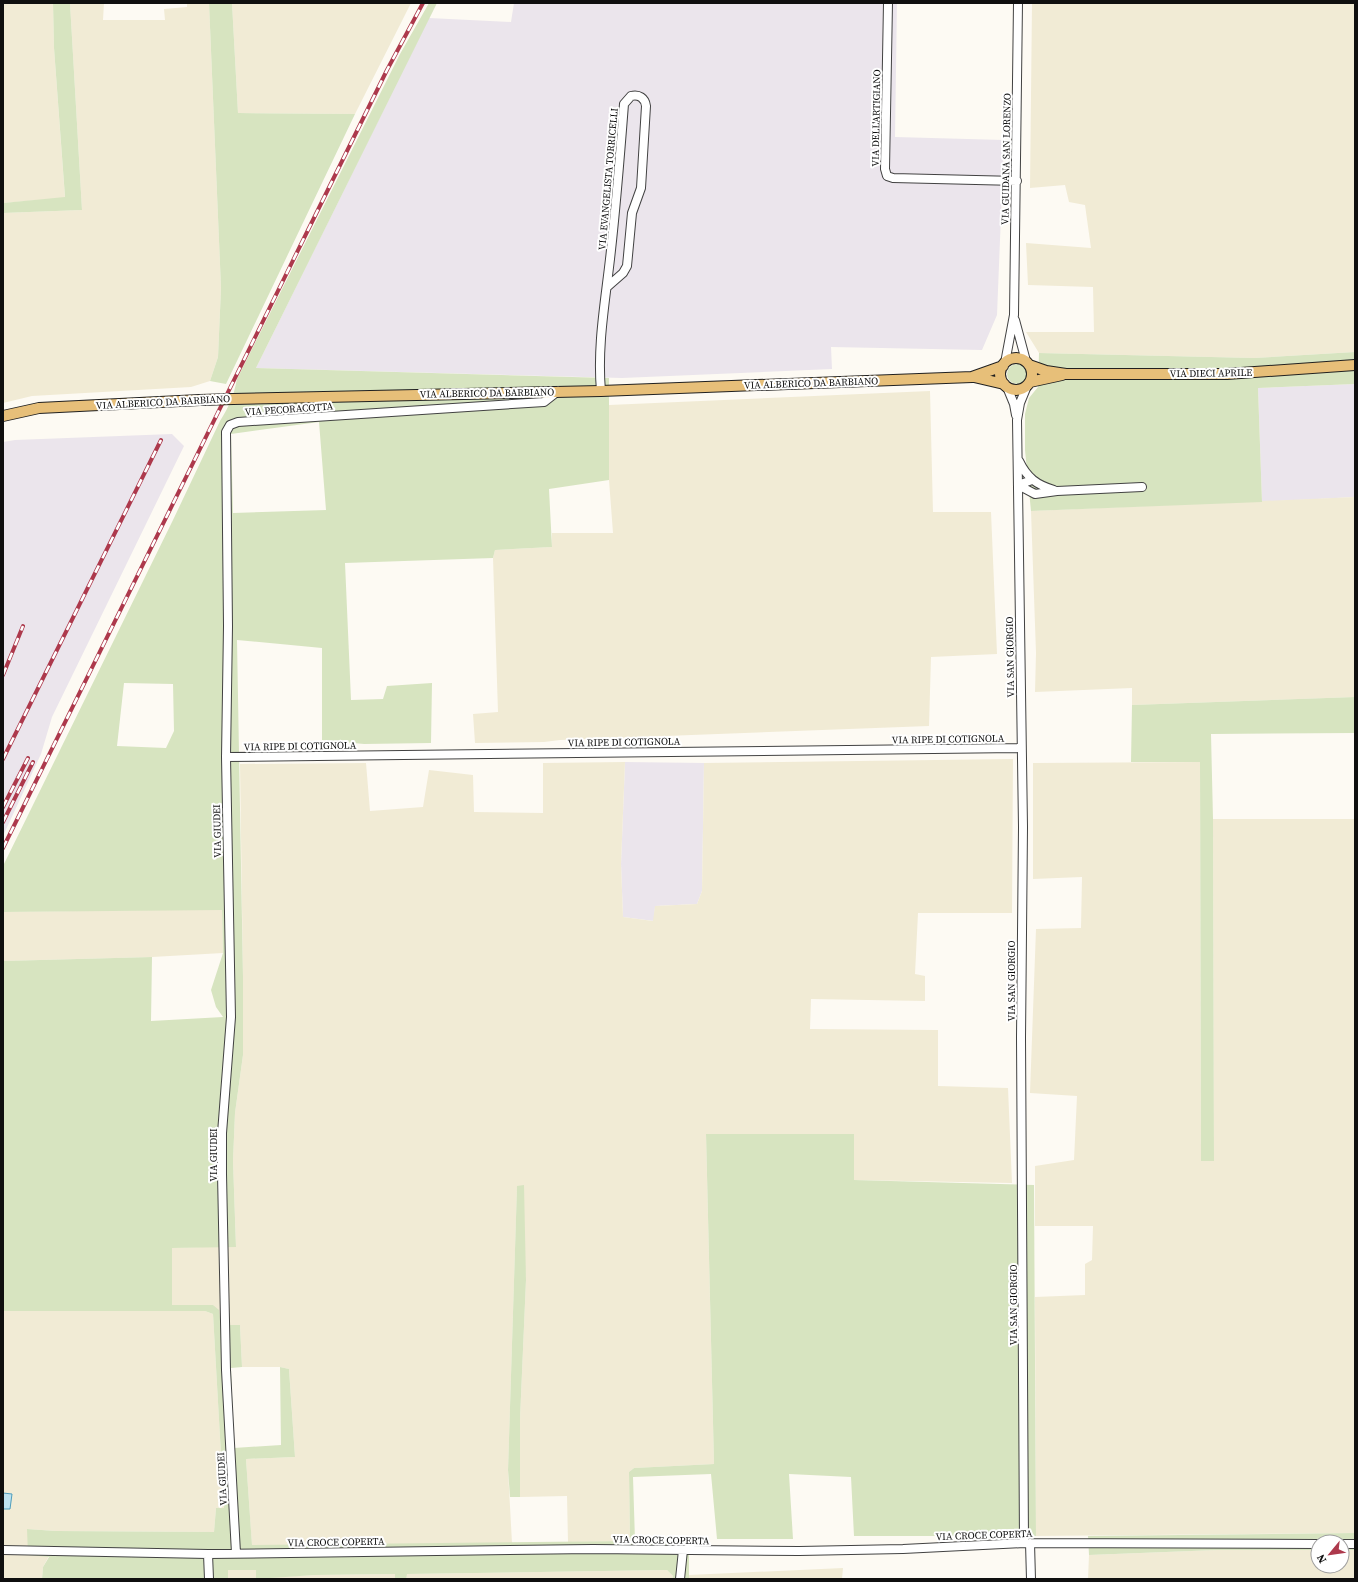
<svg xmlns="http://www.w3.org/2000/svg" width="1358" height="1582" viewBox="0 0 1358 1582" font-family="'Source Serif 4',serif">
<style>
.industrial{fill:#ebe5ec}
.farmland{fill:#f1ebd5}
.green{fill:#d7e4c0;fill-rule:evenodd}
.water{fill:#bee2ef;stroke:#4e9dbc}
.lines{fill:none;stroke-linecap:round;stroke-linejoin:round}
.minor-casing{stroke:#424242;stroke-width:10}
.major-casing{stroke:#202020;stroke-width:12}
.minor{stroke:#fff;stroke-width:8}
.major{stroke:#e7bf79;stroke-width:10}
.rail-casing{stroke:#ad394c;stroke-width:4}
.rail{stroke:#fff;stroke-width:2.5;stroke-dasharray:8;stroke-linecap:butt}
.major-bridge-casing{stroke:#202020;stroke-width:12;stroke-linecap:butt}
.major-bridge{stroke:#e7bf79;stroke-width:10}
.labels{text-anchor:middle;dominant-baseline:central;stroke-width:4;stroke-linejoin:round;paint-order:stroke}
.street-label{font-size:10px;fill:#0f0f0f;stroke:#fff}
</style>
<rect width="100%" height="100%" fill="#fdfaf3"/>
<path class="industrial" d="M 514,3 L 897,3 L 895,137 L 1004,140 L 997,315 L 982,350 L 831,347 L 832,369 L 622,378 L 256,368 L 429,18 L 511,22 Z
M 1355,384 L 1355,497 L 1262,502 L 1258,388 Z
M 172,434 L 184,446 L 52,717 L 41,754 L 3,836 L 3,442 L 15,440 Z
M 625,762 L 704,763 L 702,891 L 697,904 L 655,906 L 654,921 L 623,917 L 621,864 Z"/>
<path class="farmland" d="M 3,3 L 53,3 L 54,48 L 65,198 L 3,203 Z
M 70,3 L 104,3 L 103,20 L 165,20 L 164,9 L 187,7 L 187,3 L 209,3 L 221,288 L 218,357 L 210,381 L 191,387 L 32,396 L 3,403 L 3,213 L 82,210 Z
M 232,3 L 411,3 L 355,114 L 238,113 Z
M 1032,3 L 1355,3 L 1355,352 L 1254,358 L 1039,353 L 1026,332 L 1094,332 L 1093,287 L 1028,285 L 1026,243 L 1091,248 L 1085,205 L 1069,202 L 1065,185 L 1030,188 Z
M 930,391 L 933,512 L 991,512 L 997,654 L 931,657 L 929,726 L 560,740 L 544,742 L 475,743 L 473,714 L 498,712 L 493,558 L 495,550 L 552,547 L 552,533 L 613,533 L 609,480 L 609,405 Z
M 1355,497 L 1355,697 L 1132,705 L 1132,688 L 1035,692 L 1036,653 L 1031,511 Z
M 1013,759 L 1012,913 L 918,913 L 915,974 L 925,976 L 925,1001 L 811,999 L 810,1029 L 938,1030 L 938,1086 L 1008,1088 L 1012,1183 L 854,1180 L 853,1134 L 706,1135 L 714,1464 L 634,1468 L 629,1472 L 630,1541 L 568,1542 L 567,1496 L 520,1497 L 520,1419 L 526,1280 L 517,1187 L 508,1470 L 512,1543 L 252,1546 L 246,1459 L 295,1457 L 289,1369 L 280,1367 L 242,1367 L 240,1325 L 221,1325 L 213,1305 L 172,1306 L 171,1248 L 236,1246 L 233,1161 L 235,1113 L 243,1055 L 243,977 L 240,764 L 366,763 L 370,811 L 423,807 L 429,770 L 473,775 L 474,812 L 543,813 L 543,763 L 625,762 L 621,864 L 623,917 L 653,921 L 655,906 L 697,904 L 702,891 L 704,763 Z
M 1200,762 L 1201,1161 L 1214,1161 L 1213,819 L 1355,819 L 1355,1533 L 1036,1536 L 1035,1297 L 1085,1295 L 1085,1264 L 1092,1260 L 1093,1226 L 1035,1226 L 1035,1166 L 1074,1160 L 1077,1096 L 1030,1093 L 1036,929 L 1081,928 L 1082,877 L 1033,879 L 1033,763 Z
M 222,909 L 223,953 L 152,957 L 3,961 L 3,912 Z
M 3,1269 L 4,1311 L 205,1311 L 213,1314 L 224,1508 L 216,1508 L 214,1532 L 56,1531 L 27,1529 L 49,1556 L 43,1567 L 42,1579 L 3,1579 Z
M 1217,1550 L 1318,1550 L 1318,1566 L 1342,1566 L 1342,1550 L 1355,1550 L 1355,1579 L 1088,1579 L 1089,1555 Z
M 843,1568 L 842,1579 L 689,1579 L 689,1575 Z
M 228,1570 L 256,1570 L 256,1578 L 315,1575 L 395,1574 L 395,1579 L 228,1579 Z
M 667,1570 L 673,1576 L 672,1579 L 406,1579 L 406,1574 Z"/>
<path class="green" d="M 53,3 L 70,3 L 82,210 L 3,213 L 3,203 L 65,197 L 54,48 Z
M 209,3 L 232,3 L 238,113 L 355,114 L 226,384 L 210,381 L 218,357 L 221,288 Z
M 429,3 L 437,3 L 256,368 L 609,378 L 609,480 L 549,489 L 552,547 L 495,550 L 493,558 L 345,563 L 351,700 L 383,699 L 387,686 L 432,683 L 431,743 L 364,744 L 322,740 L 322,648 L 237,640 L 243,977 L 243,1055 L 235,1113 L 233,1161 L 236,1247 L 172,1248 L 172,1305 L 213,1305 L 219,1310 L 221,1325 L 240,1325 L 242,1367 L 231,1368 L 234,1448 L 281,1445 L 280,1367 L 289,1369 L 295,1457 L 246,1459 L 252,1545 L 630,1541 L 629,1472 L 634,1468 L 714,1464 L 706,1134 L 854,1134 L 854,1180 L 1034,1185 L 1036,1536 L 854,1536 L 851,1477 L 789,1474 L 793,1539 L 717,1539 L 711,1474 L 633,1477 L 635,1541 L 689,1540 L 689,1579 L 672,1579 L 673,1576 L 667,1570 L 407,1574 L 406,1579 L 395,1579 L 395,1574 L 315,1575 L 256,1579 L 256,1570 L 228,1570 L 228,1579 L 42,1579 L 43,1567 L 49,1557 L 28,1555 L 27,1529 L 56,1531 L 214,1532 L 216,1508 L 224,1508 L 213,1314 L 205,1311 L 4,1311 L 3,961 L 152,957 L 151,1021 L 223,1017 L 216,1007 L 211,990 L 223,953 L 222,910 L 3,912 L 3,866 L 173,520 L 220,421 C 229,407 234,395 237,379 L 400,54 ZM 319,422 L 326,510 L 233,513 L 231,434 ZM 124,683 L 173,684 L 174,731 L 166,748 L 117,746 Z
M 1355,352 L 1355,384 L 1258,388 L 1262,502 L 1031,511 L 1025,450 L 1025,414 L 1029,398 L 1038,387 L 1039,353 L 1254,358 Z
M1007 374a10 10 0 1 1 20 0a10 10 0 1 1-20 0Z
M 1355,697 L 1355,733 L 1211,734 L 1213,819 L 1214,1161 L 1201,1161 L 1200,762 L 1131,762 L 1132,705 Z
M 524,1185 L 526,1280 L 520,1419 L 520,1497 L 510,1497 L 508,1470 L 517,1186 Z
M 1355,1533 L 1355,1550 L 1342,1550 L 1342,1542 L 1318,1542 L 1318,1550 L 1217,1550 L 1089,1555 L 1088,1536 Z"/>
<path class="water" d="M 3,1493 L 12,1494 L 10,1509 L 3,1509 Z"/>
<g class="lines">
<g class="minor-casing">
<path id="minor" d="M 888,3 L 885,169 L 887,176 L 893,178 L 1017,181
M 1015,320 L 1026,361
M 1005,363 L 1014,315 L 1018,3
M 1007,387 L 1014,404 L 1016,415
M 601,391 C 597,347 605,303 610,259 C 616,207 620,156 624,104 L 631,96 C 639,94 645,98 646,106 L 641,188 L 632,213 L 627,266 L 623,273 L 607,287
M 1019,461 C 1027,478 1037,485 1054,490
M 1032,480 L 1018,485 L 1035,494 L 1057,491 L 1142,487
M 226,757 L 1021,748
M 1024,1543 L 1021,1038 L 1023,827 L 1017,420 L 1020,403 L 1027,386
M 1030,1543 L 1031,1579
M 1342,1544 L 1355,1544
M 3,1550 L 208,1554 L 593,1549 L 799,1551 L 903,1549 L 1024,1543 L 1318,1544
M 236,1553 L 226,1370 L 222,1174 L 222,1133 L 231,1017 L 226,757 L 228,626 L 226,432 L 230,425 L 238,422 L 544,402 L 558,391
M 208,1554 L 209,1579
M 680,1579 L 683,1550"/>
</g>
<g class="major-casing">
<path id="major" d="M1000 374a16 16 0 1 1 32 0a16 16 0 1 1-32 0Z
M 1029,365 L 1046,371 L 1066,374 L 1227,374 L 1355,365
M 974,377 L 1004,384
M 1030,382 L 1062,375
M 233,399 L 601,391 L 972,377 L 1003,366
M 3,416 L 39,408 L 200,400"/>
</g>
<use href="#minor" class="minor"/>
<use href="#major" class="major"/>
<g class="rail-casing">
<path id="rail" d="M 3,675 L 23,626
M 3,759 L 161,440
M 3,807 L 28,758
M 3,822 L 33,762
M 3,848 L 310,226 L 387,70 L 423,3"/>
</g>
<use href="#rail" class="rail"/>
<g class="major-bridge-casing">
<path id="major-bridge" d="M 200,400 L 233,399"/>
</g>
<use href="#major-bridge" class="major-bridge"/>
</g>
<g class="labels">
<g class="street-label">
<text transform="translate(876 118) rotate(-89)">VIA DELL'ARTIGIANO</text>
<text transform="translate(1006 159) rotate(-89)">VIA GUIDANA SAN LORENZO</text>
<text transform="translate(608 179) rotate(-85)">VIA EVANGELISTA TORRICELLI</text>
<text transform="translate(1211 373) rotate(-1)">VIA DIECI APRILE</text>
<text transform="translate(811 383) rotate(-2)">VIA ALBERICO DA BARBIANO</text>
<text transform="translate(487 393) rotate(-1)">VIA ALBERICO DA BARBIANO</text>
<text transform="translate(163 402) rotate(-3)">VIA ALBERICO DA BARBIANO</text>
<text transform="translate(289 409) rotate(-4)">VIA PECORACOTTA</text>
<text transform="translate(1010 657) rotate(-91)">VIA SAN GIORGIO</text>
<text transform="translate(948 739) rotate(-1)">VIA RIPE DI COTIGNOLA</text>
<text transform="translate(624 742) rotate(-1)">VIA RIPE DI COTIGNOLA</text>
<text transform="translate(300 746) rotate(-1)">VIA RIPE DI COTIGNOLA</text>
<text transform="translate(217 831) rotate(-91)">VIA GIUDEI</text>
<text transform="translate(1011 981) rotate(-90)">VIA SAN GIORGIO</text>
<text transform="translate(213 1155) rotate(-90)">VIA GIUDEI</text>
<text transform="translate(1013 1305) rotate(-90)">VIA SAN GIORGIO</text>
<text transform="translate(222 1479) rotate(-93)">VIA GIUDEI</text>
<text transform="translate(984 1535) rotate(-2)">VIA CROCE COPERTA</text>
<text transform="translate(661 1540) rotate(1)">VIA CROCE COPERTA</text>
<text transform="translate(336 1542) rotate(-1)">VIA CROCE COPERTA</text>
</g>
</g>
<rect width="1358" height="1582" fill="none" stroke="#0f0f0f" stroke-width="8"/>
<g transform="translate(1330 1554) rotate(241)"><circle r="19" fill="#ffffff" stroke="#9f9f9f"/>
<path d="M0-3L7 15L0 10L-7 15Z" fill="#ad394c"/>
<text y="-6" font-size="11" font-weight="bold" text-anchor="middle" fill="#0f0f0f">N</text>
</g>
</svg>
